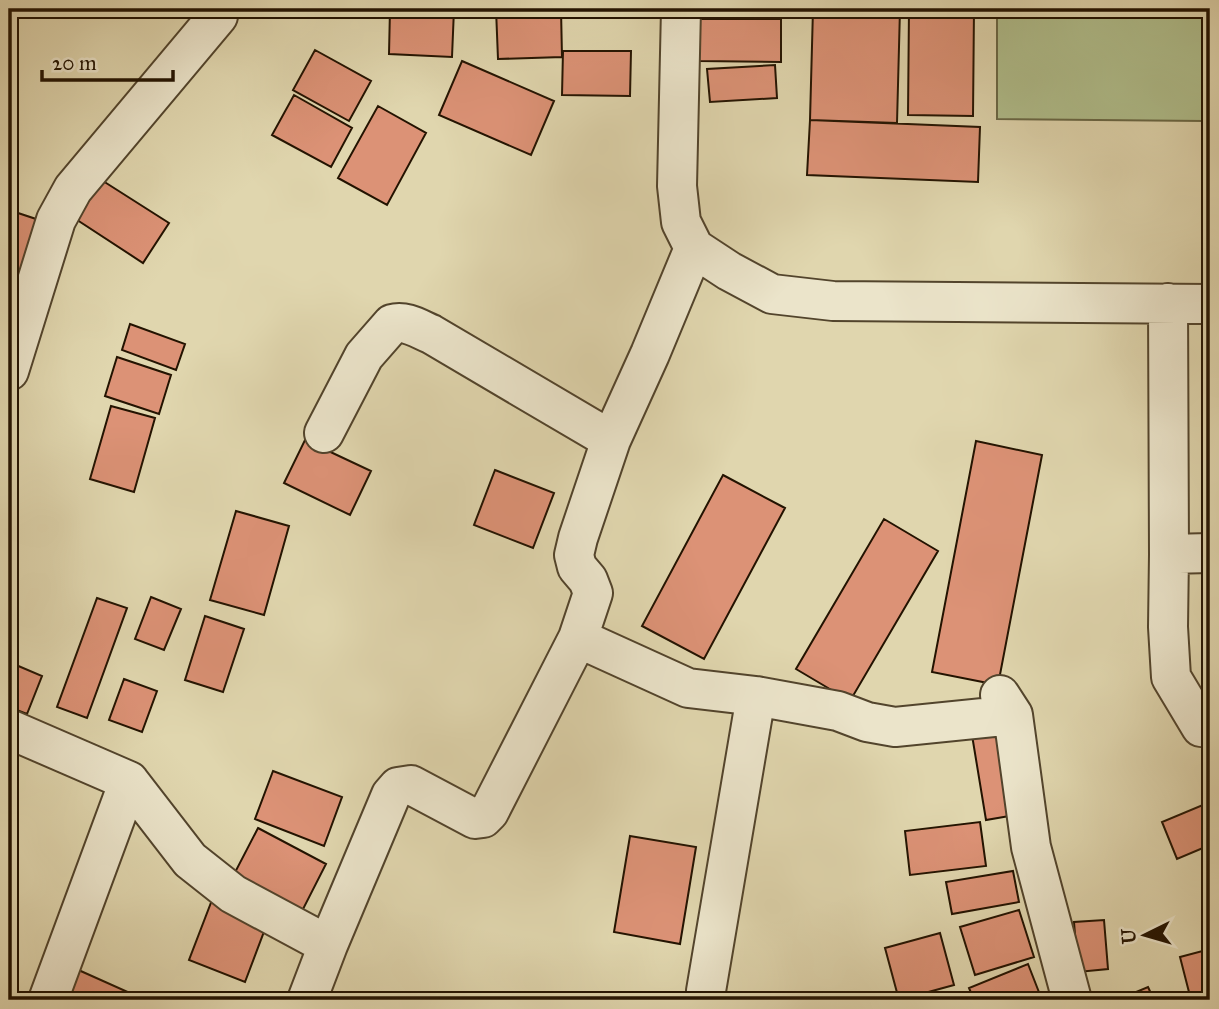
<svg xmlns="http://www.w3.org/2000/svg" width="1219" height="1009" viewBox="0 0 1219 1009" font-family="'IM FELL Great Primer',serif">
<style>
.green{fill:#b0be8c;stroke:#6a6846;stroke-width:2}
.building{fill:#dc9276;stroke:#231301;stroke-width:2}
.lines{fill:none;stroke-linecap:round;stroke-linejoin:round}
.street-casing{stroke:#52442c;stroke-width:42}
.street{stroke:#ebe4ca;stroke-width:38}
</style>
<rect width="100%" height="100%" fill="#e0d6ae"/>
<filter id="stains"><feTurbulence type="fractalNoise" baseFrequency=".00286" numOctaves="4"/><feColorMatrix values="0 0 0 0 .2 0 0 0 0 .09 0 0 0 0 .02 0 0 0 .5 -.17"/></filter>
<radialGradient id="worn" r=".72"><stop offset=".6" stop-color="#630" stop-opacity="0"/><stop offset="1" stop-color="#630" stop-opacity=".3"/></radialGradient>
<path class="green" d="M 997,9 L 1203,9 L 1203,121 L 997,119 Z"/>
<path class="building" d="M 390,9 L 454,9 L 452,57 L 389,54 Z
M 496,9 L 561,9 L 562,57 L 498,59 Z
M 717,9 L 787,9 L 787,16 L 717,15 Z
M 813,9 L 900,9 L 897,123 L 810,120 Z
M 909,9 L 974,9 L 973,116 L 908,115 Z
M 699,19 L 781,19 L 781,62 L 699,61 Z
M 315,50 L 371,81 L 349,121 L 293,90 Z
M 563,51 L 631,51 L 630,96 L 562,95 Z
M 462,61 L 554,101 L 531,155 L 439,115 Z
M 775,65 L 777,98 L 710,102 L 707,69 Z
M 294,95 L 352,128 L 331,167 L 272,135 Z
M 378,106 L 426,133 L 387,205 L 338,178 Z
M 810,120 L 980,127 L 978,182 L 807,175 Z
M 92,174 L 169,223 L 143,263 L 68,214 Z
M 9,210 L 39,220 L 13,296 L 9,294 Z
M 130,324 L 185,344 L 176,370 L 122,350 Z
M 117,357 L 171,375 L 159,414 L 105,396 Z
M 111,406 L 155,418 L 134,492 L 90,479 Z
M 305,440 L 371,471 L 350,515 L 284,483 Z
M 976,441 L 1042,455 L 998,685 L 932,672 Z
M 495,470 L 554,493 L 533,548 L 474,525 Z
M 723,475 L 785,508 L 704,659 L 642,626 Z
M 236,511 L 289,526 L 264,615 L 210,600 Z
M 884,519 L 938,551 L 850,701 L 796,669 Z
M 151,597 L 181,609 L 164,650 L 135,639 Z
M 97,598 L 127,608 L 87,718 L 57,707 Z
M 205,616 L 244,629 L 223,692 L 185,680 Z
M 9,662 L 42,676 L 27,714 L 9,707 Z
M 124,679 L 157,691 L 142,732 L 109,720 Z
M 1006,723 L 1021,814 L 986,820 L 971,729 Z
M 273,771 L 342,797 L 324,846 L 255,819 Z
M 1210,802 L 1210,845 L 1177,859 L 1162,822 Z
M 980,822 L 986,866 L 910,875 L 905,831 Z
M 258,828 L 326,864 L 298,919 L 230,882 Z
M 630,836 L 696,847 L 680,944 L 614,932 Z
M 1013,871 L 1019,902 L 952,914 L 946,882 Z
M 212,900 L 268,921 L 245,982 L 189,960 Z
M 1019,910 L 1034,957 L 975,975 L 960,927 Z
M 1104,920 L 1108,969 L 1078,972 L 1074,922 Z
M 940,933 L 954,985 L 899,1000 L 885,948 Z
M 1210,949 L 1210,991 L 1190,996 L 1180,957 Z
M 1028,964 L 1042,1000 L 974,1000 L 969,988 Z
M 74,968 L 130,993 L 127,1000 L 59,1000 Z
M 1148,987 L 1154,1000 L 1117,1000 Z"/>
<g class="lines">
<g class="street-casing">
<path id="street" d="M 681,9 L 677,186 L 681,222 L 694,248 L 729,271 L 772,294 L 833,301 L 1210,304
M 1168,303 L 1169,554 L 1168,627 L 1171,677 L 1201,727 L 1210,728
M 9,371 L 56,220 L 73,189 L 218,16
M 324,433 L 364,356 L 392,324 C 406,320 419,329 431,334 L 611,440
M 1169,554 L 1210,553
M 578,638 L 688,688 L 756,696 L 838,711 L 867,722 L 895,727 L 1013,715
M 1000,695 L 1013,715 L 1031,847 L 1072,1000
M 9,729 L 129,781 L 190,860 L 233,894 L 328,945
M 706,991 L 756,696
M 48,1000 L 129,781
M 307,1000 L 328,945 L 391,795 L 398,787 L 411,785 L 475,819 L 483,818 L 489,812 L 578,638 L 593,593 L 588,580 L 577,567 L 574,555 L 578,538 L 611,440 L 650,354 L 694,248"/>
</g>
<use href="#street" class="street"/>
</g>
<rect width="1219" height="1009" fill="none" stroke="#e0d6ae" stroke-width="35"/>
<rect x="10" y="10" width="1198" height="988" fill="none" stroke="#231301" stroke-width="3.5"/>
<rect x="18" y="18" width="1184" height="974" fill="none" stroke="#231301" stroke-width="2"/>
<g transform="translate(1145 935) rotate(265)" stroke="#ebe4ca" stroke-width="5" paint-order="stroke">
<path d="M0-5L12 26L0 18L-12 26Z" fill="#231301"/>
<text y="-10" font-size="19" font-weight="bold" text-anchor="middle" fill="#231301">U</text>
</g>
<path d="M42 70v10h131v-10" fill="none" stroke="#231301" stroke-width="3.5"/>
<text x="52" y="70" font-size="21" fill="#231301" stroke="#ebe4ca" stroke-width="5" paint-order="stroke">20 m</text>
<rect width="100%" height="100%" filter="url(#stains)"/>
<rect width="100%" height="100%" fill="url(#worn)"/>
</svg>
